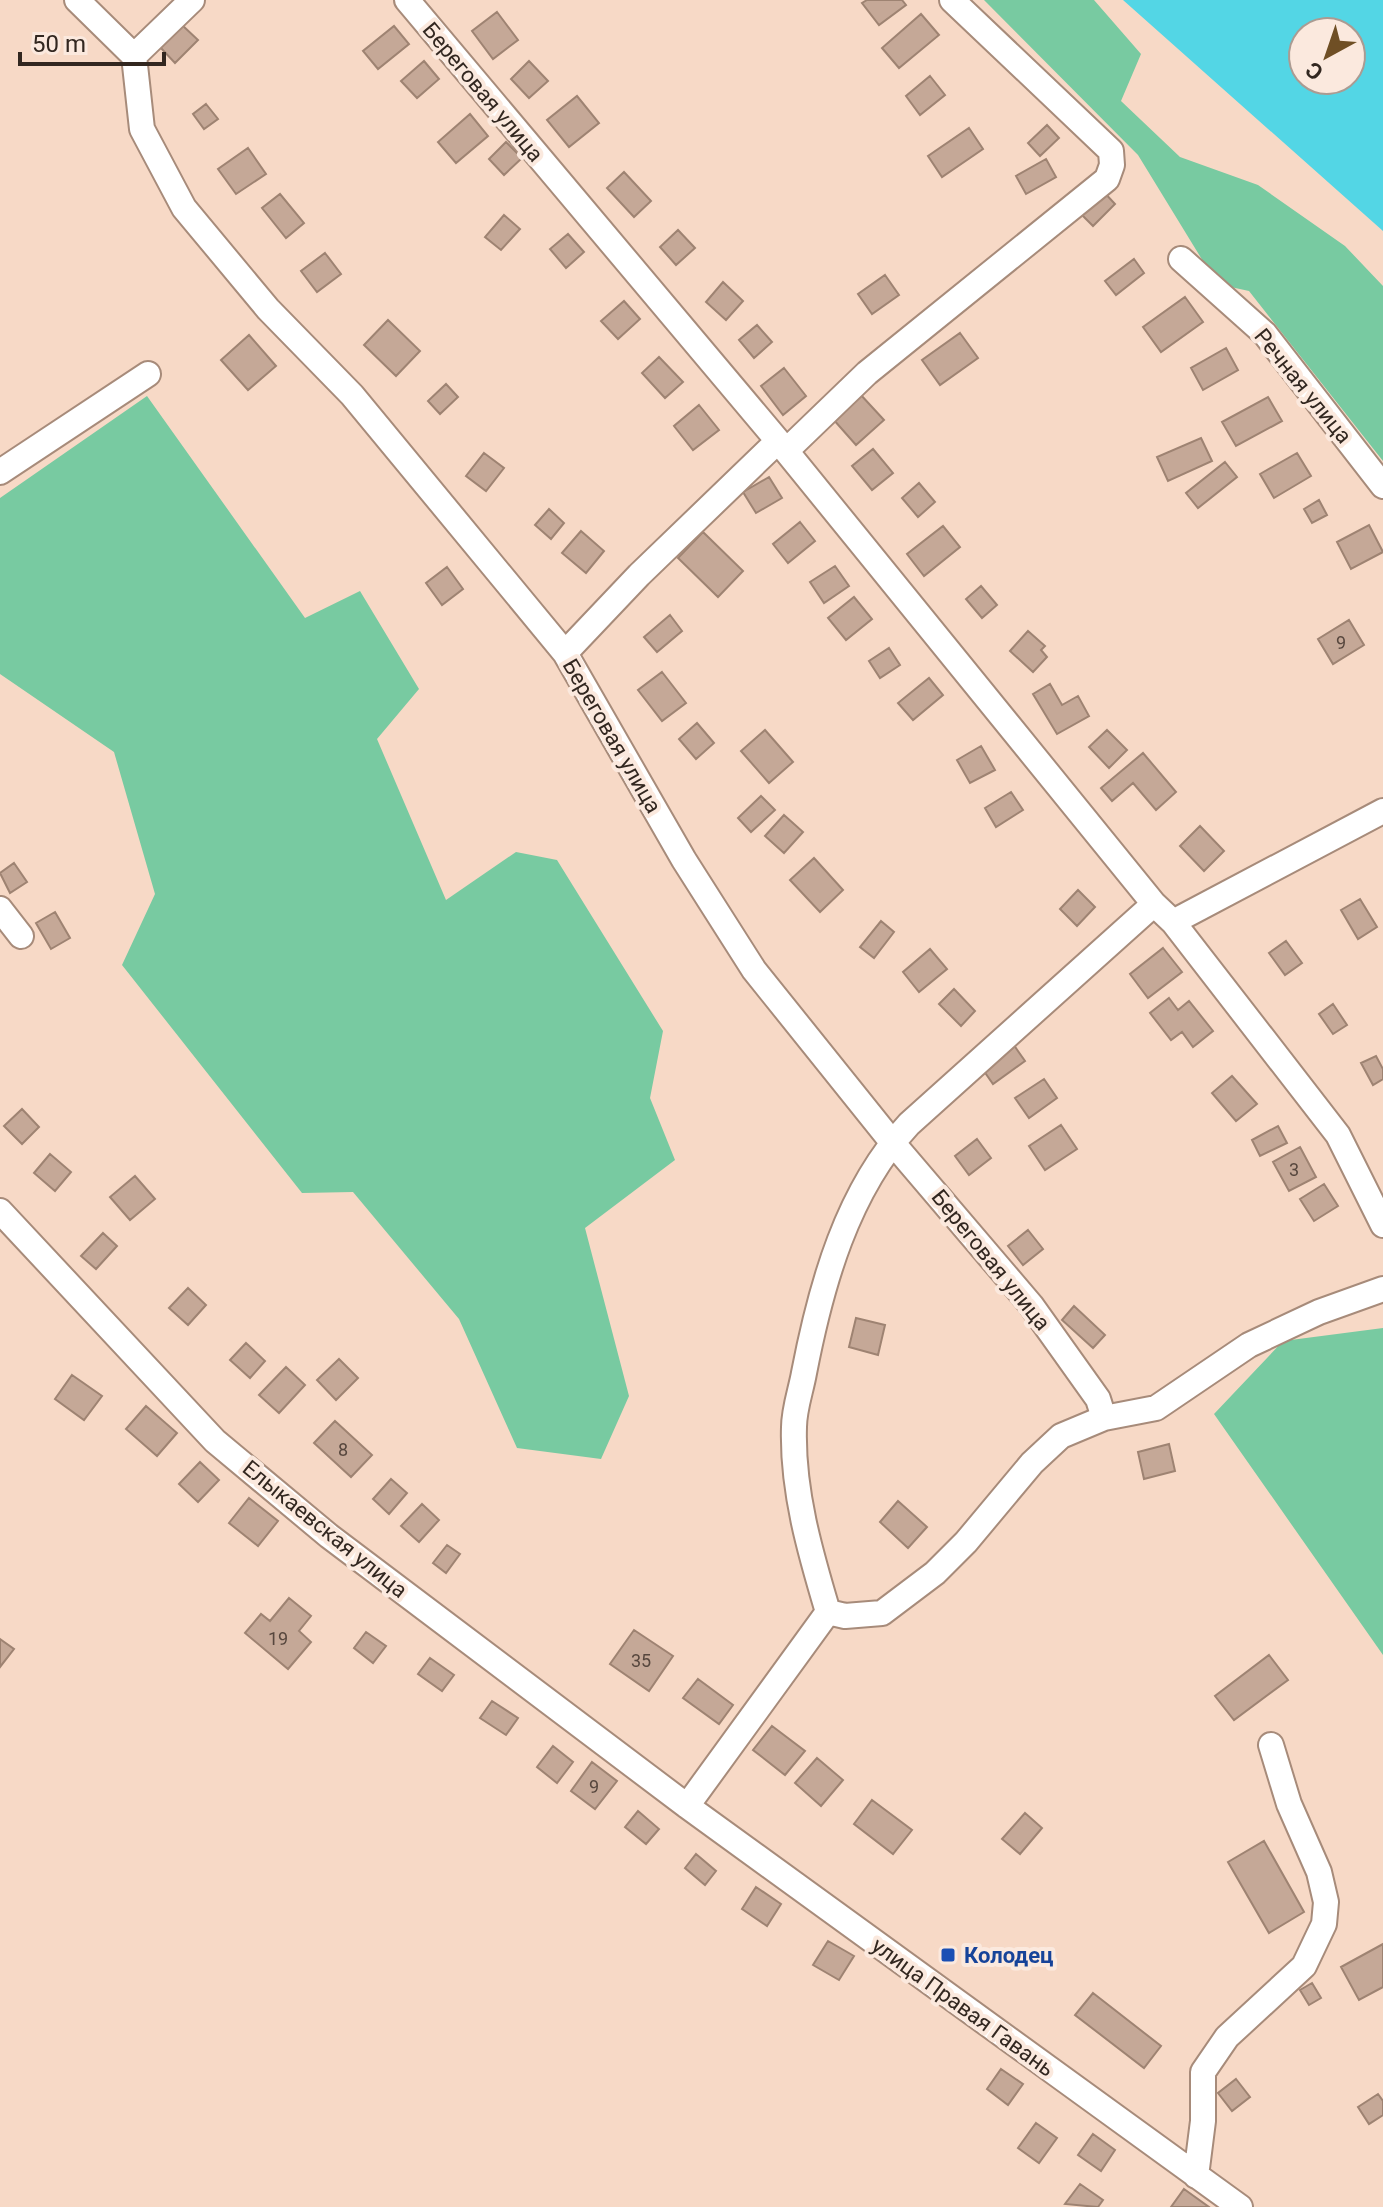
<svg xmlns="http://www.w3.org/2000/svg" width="1383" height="2207" viewBox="0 0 1383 2207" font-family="Roboto,sans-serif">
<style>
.green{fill:#78caa1}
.water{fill:#53d6e5;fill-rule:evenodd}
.building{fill:#c5a897;stroke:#9e8372;stroke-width:2}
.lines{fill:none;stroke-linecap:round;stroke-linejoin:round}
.minor-casing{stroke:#a78b7a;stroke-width:28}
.minor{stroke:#fff;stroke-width:24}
.transit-dot{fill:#1a4fb4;stroke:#fbe9de;stroke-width:3}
.labels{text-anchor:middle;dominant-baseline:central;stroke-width:8;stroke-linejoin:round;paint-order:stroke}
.number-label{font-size:18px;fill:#57473e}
.street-label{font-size:22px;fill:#322720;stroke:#fbe9de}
.transit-label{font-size:22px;font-weight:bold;fill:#164399;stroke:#fbe9de;text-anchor:start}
</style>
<rect width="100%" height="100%" fill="#f7d9c6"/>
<path class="green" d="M 984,0 L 1094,0 L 1141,54 L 1121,101 L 1180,157 L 1258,185 L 1345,246 L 1383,286 L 1383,461 L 1249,291 L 1217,284 L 1138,155 Z
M 147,396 L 305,618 L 360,591 L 419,689 L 377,739 L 446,900 L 516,852 L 557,860 L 663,1031 L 650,1098 L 675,1160 L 585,1228 L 629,1396 L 601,1459 L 517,1448 L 459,1319 L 353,1192 L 302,1193 L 122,965 L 155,894 L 114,752 L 0,674 L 0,498 Z
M 1383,1328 L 1383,1655 L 1214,1414 L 1283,1341 Z"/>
<path class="water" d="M 1123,0 L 1383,0 L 1383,231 ZM 1303,32 L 1351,32 L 1351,80 L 1303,80 Z"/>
<path class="building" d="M 867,0 L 902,0 L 906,5 L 879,25 L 862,3 Z
M 497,12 L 518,40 L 493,59 L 472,31 Z
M 921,14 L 939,35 L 899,68 L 882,48 Z
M 182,25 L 198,40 L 175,63 L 160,47 Z
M 394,26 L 409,44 L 378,69 L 363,51 Z
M 424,61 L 439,79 L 417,98 L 401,81 Z
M 529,61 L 548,81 L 529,98 L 511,79 Z
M 930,76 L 945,95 L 920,115 L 906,96 Z
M 577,96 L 599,123 L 569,147 L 547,120 Z
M 206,104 L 218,119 L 204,129 L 193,114 Z
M 470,114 L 488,136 L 456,163 L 438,142 Z
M 1047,125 L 1059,138 L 1040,156 L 1028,143 Z
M 969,128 L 983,149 L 942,177 L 928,156 Z
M 506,142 L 522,158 L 504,175 L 489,159 Z
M 248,148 L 266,174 L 236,194 L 218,169 Z
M 1046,159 L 1056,177 L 1026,194 L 1016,176 Z
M 624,172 L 651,201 L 634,217 L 607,188 Z
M 1102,190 L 1115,204 L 1093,226 L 1079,212 Z
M 280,194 L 304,223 L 286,238 L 262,208 Z
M 504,215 L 520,229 L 501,250 L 485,237 Z
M 678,230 L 695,248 L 676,265 L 660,247 Z
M 568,234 L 584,252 L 566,268 L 550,249 Z
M 325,253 L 341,274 L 317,292 L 301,271 Z
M 1134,259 L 1144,273 L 1116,295 L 1105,281 Z
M 885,275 L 899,295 L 872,314 L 858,294 Z
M 723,282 L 743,301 L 726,320 L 706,302 Z
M 1185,297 L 1203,322 L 1161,352 L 1143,327 Z
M 624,301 L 640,319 L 618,339 L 601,321 Z
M 388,320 L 420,351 L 396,376 L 364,345 Z
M 757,325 L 772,342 L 754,358 L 739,340 Z
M 960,333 L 978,358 L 940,385 L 922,360 Z
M 249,335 L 276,366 L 248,390 L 221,360 Z
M 1226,348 L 1238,370 L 1203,390 L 1191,368 Z
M 659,357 L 683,382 L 665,398 L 642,373 Z
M 784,368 L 806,396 L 783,415 L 761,386 Z
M 446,384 L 458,397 L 440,414 L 428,401 Z
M 860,394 L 884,420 L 856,445 L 833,419 Z
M 1268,397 L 1282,421 L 1236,446 L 1222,422 Z
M 699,405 L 719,430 L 693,450 L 674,426 Z
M 1201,438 L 1212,461 L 1168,481 L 1157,457 Z
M 873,449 L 893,473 L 872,490 L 852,466 Z
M 484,453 L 504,468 L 486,491 L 466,476 Z
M 1297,453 L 1311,476 L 1274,498 L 1260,474 Z
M 1225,462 L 1237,477 L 1198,508 L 1186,493 Z
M 769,477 L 782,498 L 756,513 L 743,492 Z
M 919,483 L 935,502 L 918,517 L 902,498 Z
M 1319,500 L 1327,515 L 1312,523 L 1304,509 Z
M 549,509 L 564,523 L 551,539 L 535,525 Z
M 800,522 L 815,541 L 788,563 L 773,544 Z
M 1369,525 L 1383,552 L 1351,569 L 1337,542 Z
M 943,526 L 960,547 L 924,576 L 907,554 Z
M 581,531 L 604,551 L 586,573 L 562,553 Z
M 703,532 L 743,571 L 718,597 L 678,558 Z
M 835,566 L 849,586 L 824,603 L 810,582 Z
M 447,567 L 463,589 L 442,605 L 426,583 Z
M 981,586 L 997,605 L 982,618 L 966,599 Z
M 854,597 L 872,619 L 846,640 L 828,618 Z
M 670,615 L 682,631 L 657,652 L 644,637 Z
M 1349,620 L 1364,645 L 1333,664 L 1318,639 Z
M 1028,631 L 1045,646 L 1041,650 L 1047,657 L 1033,672 L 1010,651 Z
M 889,648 L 900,665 L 880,678 L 869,661 Z
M 662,672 L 686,703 L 662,721 L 638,690 Z
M 929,678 L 943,695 L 913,720 L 898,703 Z
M 1050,684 L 1062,705 L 1078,696 L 1089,716 L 1057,734 L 1033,694 Z
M 697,723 L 714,743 L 696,759 L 679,739 Z
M 765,730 L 793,762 L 769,783 L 741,751 Z
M 1107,730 L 1127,750 L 1109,768 L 1089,747 Z
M 981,746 L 995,770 L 970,783 L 957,760 Z
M 1143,753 L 1176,792 L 1156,810 L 1133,783 L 1112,801 L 1101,788 Z
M 1011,792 L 1023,810 L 996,827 L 985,808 Z
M 761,796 L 775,810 L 751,832 L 738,818 Z
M 784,815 L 803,832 L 784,853 L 765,836 Z
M 1200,826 L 1224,851 L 1204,871 L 1180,846 Z
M 814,858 L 843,890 L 820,912 L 790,880 Z
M 14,863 L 27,882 L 10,893 L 0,873 Z
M 1078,890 L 1095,907 L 1077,926 L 1060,909 Z
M 1360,899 L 1377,927 L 1358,939 L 1341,910 Z
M 55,912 L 70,938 L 51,949 L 36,923 Z
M 881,921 L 894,932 L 874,958 L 860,947 Z
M 1286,941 L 1302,963 L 1285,975 L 1269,953 Z
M 1163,948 L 1182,972 L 1148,998 L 1130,974 Z
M 930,949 L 947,969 L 919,992 L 903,972 Z
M 954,989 L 975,1011 L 961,1026 L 939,1004 Z
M 1169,998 L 1178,1010 L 1189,1001 L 1213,1031 L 1193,1047 L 1182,1032 L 1171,1040 L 1150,1013 Z
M 1333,1004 L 1347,1025 L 1333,1034 L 1319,1014 Z
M 1011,1041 L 1025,1061 L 993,1084 L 979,1064 Z
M 1376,1056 L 1383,1069 L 1383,1079 L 1373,1085 L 1361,1063 Z
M 1232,1076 L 1257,1104 L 1236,1121 L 1212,1093 Z
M 1044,1079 L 1057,1098 L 1029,1118 L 1015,1098 Z
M 22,1109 L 39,1127 L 22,1144 L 4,1126 Z
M 1061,1125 L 1077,1149 L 1045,1170 L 1029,1146 Z
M 1278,1126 L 1287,1143 L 1260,1156 L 1252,1140 Z
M 977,1139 L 991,1158 L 969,1175 L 955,1156 Z
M 1300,1147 L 1316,1177 L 1289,1191 L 1273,1162 Z
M 50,1154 L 71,1172 L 55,1191 L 34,1173 Z
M 135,1176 L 155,1199 L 130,1220 L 110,1197 Z
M 1324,1184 L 1338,1206 L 1314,1221 L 1300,1199 Z
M 1028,1230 L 1043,1249 L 1023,1265 L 1008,1246 Z
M 103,1233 L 117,1246 L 96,1269 L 81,1256 Z
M 188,1288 L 206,1305 L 188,1325 L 169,1308 Z
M 1074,1306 L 1105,1335 L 1093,1348 L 1062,1320 Z
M 856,1318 L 885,1325 L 878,1355 L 849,1347 Z
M 246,1343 L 265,1361 L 250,1378 L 230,1360 Z
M 339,1359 L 358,1378 L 336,1400 L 317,1380 Z
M 286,1367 L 305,1385 L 279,1413 L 259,1395 Z
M 72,1375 L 102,1396 L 84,1420 L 55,1399 Z
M 146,1406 L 177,1433 L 157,1456 L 126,1429 Z
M 335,1421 L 372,1455 L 351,1477 L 314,1443 Z
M 1169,1444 L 1175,1471 L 1144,1479 L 1138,1452 Z
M 200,1462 L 219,1480 L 198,1502 L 179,1484 Z
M 391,1479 L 407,1493 L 389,1514 L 373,1499 Z
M 249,1498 L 278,1521 L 258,1546 L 229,1523 Z
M 898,1501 L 927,1527 L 908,1548 L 880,1522 Z
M 422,1504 L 439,1520 L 419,1542 L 401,1526 Z
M 447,1545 L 460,1554 L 446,1573 L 433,1563 Z
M 289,1598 L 311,1616 L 299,1631 L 311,1642 L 288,1669 L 245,1633 L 261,1614 L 270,1621 Z
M 634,1630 L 673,1656 L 649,1691 L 610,1664 Z
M 366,1632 L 386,1646 L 373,1663 L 354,1648 Z
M 0,1639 L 14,1649 L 0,1667 Z
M 1269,1655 L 1288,1680 L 1234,1720 L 1215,1696 Z
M 430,1658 L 454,1675 L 442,1691 L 418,1674 Z
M 698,1679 L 733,1705 L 719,1724 L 683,1698 Z
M 492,1701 L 518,1718 L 506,1735 L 480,1718 Z
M 772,1726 L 805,1751 L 785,1775 L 753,1750 Z
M 553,1746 L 573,1762 L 557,1783 L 537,1767 Z
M 817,1758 L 843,1780 L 821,1806 L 795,1783 Z
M 592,1762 L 617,1781 L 595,1809 L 571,1791 Z
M 872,1800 L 912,1830 L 893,1854 L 854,1824 Z
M 638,1811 L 659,1829 L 646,1844 L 625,1827 Z
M 1025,1813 L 1042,1828 L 1020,1854 L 1002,1839 Z
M 1264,1841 L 1304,1912 L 1269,1933 L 1228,1862 Z
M 696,1854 L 716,1871 L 705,1885 L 685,1868 Z
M 756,1887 L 781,1904 L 767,1926 L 742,1909 Z
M 828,1941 L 854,1956 L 839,1980 L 813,1965 Z
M 1383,1944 L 1383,1987 L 1359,2000 L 1341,1967 Z
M 1312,1983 L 1321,1998 L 1309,2005 L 1300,1990 Z
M 1093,1993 L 1161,2046 L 1144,2068 L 1075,2015 Z
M 1001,2069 L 1023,2084 L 1008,2105 L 987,2089 Z
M 1236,2079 L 1250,2097 L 1232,2111 L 1218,2093 Z
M 1378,2094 L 1383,2101 L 1383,2115 L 1369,2124 L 1358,2107 Z
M 1036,2123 L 1057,2138 L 1039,2163 L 1018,2148 Z
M 1093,2134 L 1115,2150 L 1101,2171 L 1078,2155 Z
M 1080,2184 L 1103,2200 L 1098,2207 L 1065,2204 Z
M 1184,2189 L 1209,2207 L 1171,2207 Z"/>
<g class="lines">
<g class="minor-casing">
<path id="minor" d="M 77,0 L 134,56
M 407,0 L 778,441 L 1154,904 L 1173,922 L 1338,1135 L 1383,1225
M 134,56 L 142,129 L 184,208 L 268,309 L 352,395 L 565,653 L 684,860 L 754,970 L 892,1142 L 1031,1305 L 1098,1399 L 1104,1418
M 134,56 L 192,0
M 1181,259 L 1265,334 L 1383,486
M 786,451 L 867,373 L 1107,179 L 1112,165 L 1111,151 L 952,0
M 0,472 L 148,374
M 565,653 L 639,575 L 778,441
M 0,909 L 21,936
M 1173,922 L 1383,811
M 0,1211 L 215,1441 L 329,1536 L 687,1806 L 1240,2207
M 828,1612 L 845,1616 L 882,1613 L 935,1573 L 966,1542 L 1032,1463 L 1061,1436 L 1104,1418 L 1156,1408 L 1249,1345 L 1319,1312 L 1383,1289
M 687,1806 L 828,1612 C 810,1552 792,1490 794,1427 C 794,1409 801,1390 804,1373 C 821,1285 847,1191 909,1124 L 1154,904
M 1196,2176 L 1203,2121 L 1203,2072 L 1227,2037 L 1304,1966 L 1324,1924 L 1326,1902 L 1319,1872 L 1289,1804 L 1271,1745"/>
</g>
<use href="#minor" class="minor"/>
</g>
<rect class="transit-dot" x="940" y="1947" width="16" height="16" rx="4"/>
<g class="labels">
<g class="number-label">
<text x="1341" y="642">9</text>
<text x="1294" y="1169">3</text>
<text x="343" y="1449">8</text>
<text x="278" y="1638">19</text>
<text x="641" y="1660">35</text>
<text x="594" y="1786">9</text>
</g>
<g class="street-label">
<text transform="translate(483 92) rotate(50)">Береговая улица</text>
<text transform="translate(1303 386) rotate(51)">Речная улица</text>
<text transform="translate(612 736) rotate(60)">Береговая улица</text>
<text transform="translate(991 1260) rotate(51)">Береговая улица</text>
<text transform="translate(325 1529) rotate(39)">Елыкаевская улица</text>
<text transform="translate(963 2007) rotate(36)">улица Правая Гавань</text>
</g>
<g class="transit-label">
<text x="964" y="1955">Колодец</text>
</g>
</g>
<g transform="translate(1327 56) rotate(220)"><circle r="38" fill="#fbe9de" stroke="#ab9b92" stroke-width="2"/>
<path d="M0-6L14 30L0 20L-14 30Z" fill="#6f4f25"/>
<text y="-12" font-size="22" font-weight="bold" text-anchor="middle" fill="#322720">С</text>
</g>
<path d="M20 52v12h144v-12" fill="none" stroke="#322720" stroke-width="4"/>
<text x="32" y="52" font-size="24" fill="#322720" stroke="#fbe9de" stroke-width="6" paint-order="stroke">50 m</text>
</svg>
